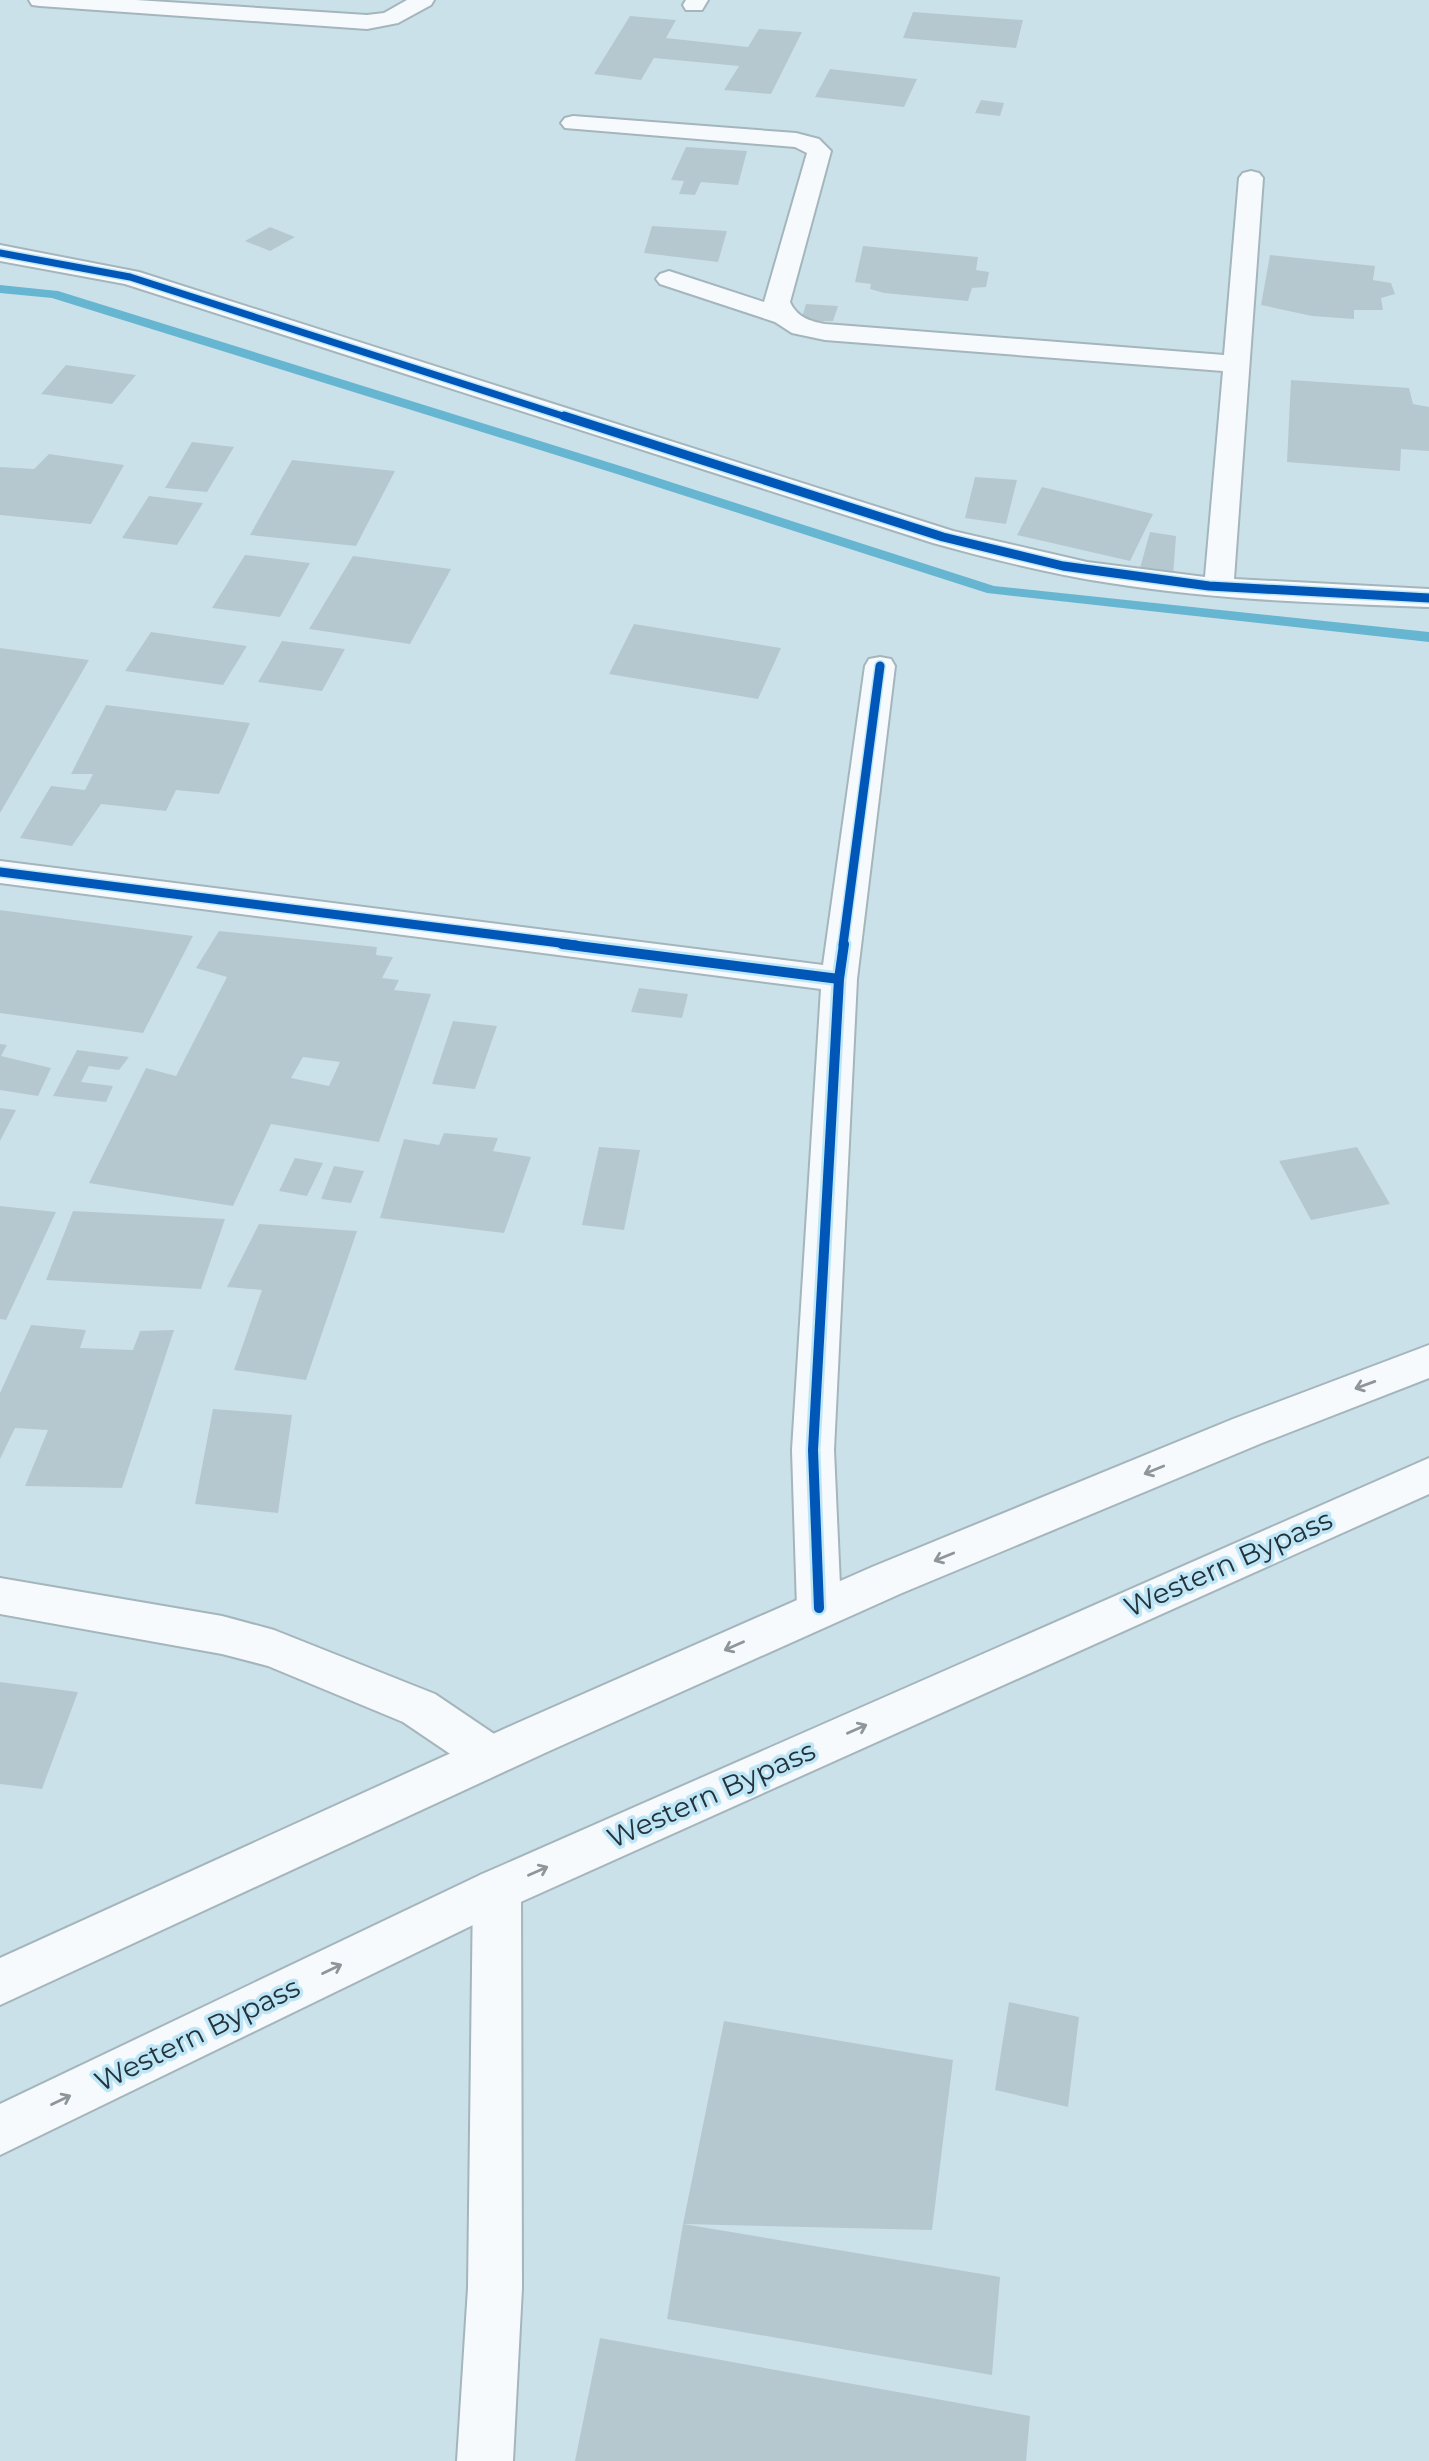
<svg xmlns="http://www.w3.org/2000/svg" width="1429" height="2461" viewBox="0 0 1429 2461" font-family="Montserrat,sans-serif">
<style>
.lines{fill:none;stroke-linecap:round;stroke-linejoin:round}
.stream{fill:#67b6d1;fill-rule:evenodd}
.building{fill:#b6c8cf;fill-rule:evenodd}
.minor-casing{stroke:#a4b5bc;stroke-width:4}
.major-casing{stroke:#a4b5bc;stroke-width:4}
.minor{fill:#f7fafc;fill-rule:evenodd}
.major{fill:#f7fafc;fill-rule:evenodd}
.cycleway-far2-casing{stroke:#bee6f7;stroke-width:10}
.cycleway-far1-casing{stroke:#bee6f7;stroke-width:12}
.cycleway-casing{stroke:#bee6f7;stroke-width:15}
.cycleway-far2{stroke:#0057b8;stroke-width:7}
.cycleway-far1{stroke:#0057b8;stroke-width:9}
.cycleway{stroke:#0057b8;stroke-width:10}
.oneway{stroke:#8e969b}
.labels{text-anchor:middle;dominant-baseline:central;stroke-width:7;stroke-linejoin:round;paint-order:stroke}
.near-street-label{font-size:28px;fill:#24333a;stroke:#bee6f7}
</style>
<rect width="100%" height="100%" fill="#cbe1ea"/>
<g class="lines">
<path class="stream" d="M 0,285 L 58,291 L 630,469 L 994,586 L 1429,632 L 1429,642 L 987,593 L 620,475 L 52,298 L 0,293 Z"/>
</g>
<path class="building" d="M 913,12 L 1023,20 L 1016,48 L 903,38 Z
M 630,16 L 676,20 L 666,38 L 748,47 L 759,29 L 802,32 L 771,94 L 724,90 L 739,66 L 654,58 L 641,80 L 594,74 Z
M 830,69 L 917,79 L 904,107 L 815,97 Z
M 981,100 L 1004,103 L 1000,116 L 975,113 Z
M 686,147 L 747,151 L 738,185 L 701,182 L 695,195 L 679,194 L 684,181 L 671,180 Z
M 652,226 L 727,231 L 718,262 L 644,253 Z
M 270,227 L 295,237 L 270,251 L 245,241 Z
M 863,246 L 978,257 L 976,270 L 989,272 L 986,287 L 972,288 L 968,301 L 884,293 L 870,289 L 871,284 L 855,282 Z
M 1270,255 L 1375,266 L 1373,280 L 1391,283 L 1395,294 L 1381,298 L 1383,310 L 1354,310 L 1354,319 L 1312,316 L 1261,305 Z
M 806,304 L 838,306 L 833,321 L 801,321 Z
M 66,365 L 136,375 L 112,404 L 41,394 Z
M 1291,380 L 1409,388 L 1413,404 L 1429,407 L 1429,451 L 1401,449 L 1400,471 L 1287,462 Z
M 192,442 L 234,447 L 207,492 L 165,488 Z
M 49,454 L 124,465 L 91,524 L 0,515 L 0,467 L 34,469 Z
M 292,460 L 395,471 L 356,546 L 250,535 Z
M 975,477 L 1017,480 L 1006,524 L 965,518 Z
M 1042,487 L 1153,514 L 1130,561 L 1017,535 Z
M 149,496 L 203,503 L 177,545 L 122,538 Z
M 1150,532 L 1176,536 L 1173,576 L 1140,568 Z
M 245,555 L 310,563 L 280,617 L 212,608 Z
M 353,556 L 451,569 L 410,644 L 309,629 Z
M 634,624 L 781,648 L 758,699 L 609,674 Z
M 151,632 L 247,646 L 223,685 L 125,671 Z
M 282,641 L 345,649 L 322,691 L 258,682 Z
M 0,648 L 89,660 L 0,813 Z
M 106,705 L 250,723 L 219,794 L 176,790 L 166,811 L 101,804 L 72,846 L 20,838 L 51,786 L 85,790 L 93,774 L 71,774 Z
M 0,910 L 193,936 L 143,1033 L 0,1013 Z
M 219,931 L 377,947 L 376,955 L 393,957 L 382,978 L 399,980 L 394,990 L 431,994 L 379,1142 L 271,1124 L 233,1206 L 89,1183 L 146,1068 L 176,1076 L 227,977 L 196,968 ZM 303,1057 L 340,1062 L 329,1086 L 291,1078 Z
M 639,988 L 688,994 L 682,1018 L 631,1012 Z
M 453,1021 L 497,1026 L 475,1089 L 432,1084 Z
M 0,1044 L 7,1045 L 1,1056 L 51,1068 L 38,1096 L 0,1090 Z
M 77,1050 L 129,1057 L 119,1070 L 89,1066 L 81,1082 L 113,1086 L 106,1102 L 53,1096 Z
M 0,1108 L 16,1110 L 0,1141 Z
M 444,1133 L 498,1138 L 493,1151 L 531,1157 L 504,1233 L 380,1218 L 404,1139 L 439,1145 Z
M 599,1147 L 640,1150 L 624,1230 L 582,1225 Z
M 1357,1147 L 1390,1204 L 1311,1220 L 1279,1161 Z
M 295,1158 L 323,1163 L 307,1196 L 279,1191 Z
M 334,1166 L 364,1171 L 351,1203 L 321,1199 Z
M 0,1206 L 56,1212 L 6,1320 L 0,1319 Z
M 73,1211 L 225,1219 L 201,1289 L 46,1280 Z
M 259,1224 L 357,1231 L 306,1380 L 234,1370 L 262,1290 L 227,1287 Z
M 31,1325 L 86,1330 L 80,1348 L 133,1350 L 140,1331 L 174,1330 L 122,1488 L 25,1486 L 48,1430 L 15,1428 L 0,1459 L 0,1393 Z
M 213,1409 L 292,1415 L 278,1513 L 195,1504 Z
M 0,1682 L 78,1692 L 42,1789 L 0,1784 Z
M 1009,2002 L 1079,2017 L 1068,2107 L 995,2090 Z
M 724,2021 L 953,2060 L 932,2230 L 683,2224 Z
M 683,2224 L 1000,2277 L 992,2375 L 667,2319 Z
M 600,2338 L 1030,2416 L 1026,2461 L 575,2461 Z"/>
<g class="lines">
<g class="minor-casing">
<path id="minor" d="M 29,0 L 136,0 L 367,15 L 384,13 L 407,0 L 434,0 L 431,5 L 398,23 L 367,29 L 40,6 L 32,5 Z
M 686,0 L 708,0 L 702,10 L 686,10 L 683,5 Z
M 573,116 L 796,133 L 819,139 L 831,151 L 790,302 C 797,317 809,321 825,324 L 1224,355 L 1239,178 L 1243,173 L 1251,171 L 1259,173 L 1263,178 L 1234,579 L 1429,589 L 1429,607 C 1322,603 1215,600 1110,583 C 1050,574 991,559 933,543 L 125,284 L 0,261 L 0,245 L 139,272 L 953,531 L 1087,562 L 1205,577 L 1223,371 L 825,340 L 792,333 L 775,322 L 660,284 L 656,279 L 660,274 L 669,271 L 764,302 L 807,153 L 795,147 L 565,128 L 561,123 L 565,118 Z
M 880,657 L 891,659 L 895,666 L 857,979 L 834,1450 L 841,1608 L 834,1621 L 819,1626 L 804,1621 L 797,1608 L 792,1450 L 821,989 L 0,883 L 0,861 L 823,965 L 865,666 L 869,659 Z
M 0,1578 L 222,1616 L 274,1630 L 435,1694 L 506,1742 L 513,1756 L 506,1770 L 490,1776 L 474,1770 L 403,1722 L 268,1666 L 222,1654 L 0,1614 Z
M 497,1868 L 514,1875 L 521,1890 L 522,2288 L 513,2461 L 457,2461 L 468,2288 L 473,1890 L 480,1875 Z"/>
</g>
<g class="major-casing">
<path id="major" d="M 1429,1345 L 1429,1378 L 1262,1443 L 902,1593 L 547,1752 L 0,2005 L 0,1958 L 515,1724 L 872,1567 L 1233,1419 Z
M 1429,1458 L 1429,1494 L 514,1905 L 0,2155 L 0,2104 L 480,1875 Z"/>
</g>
<use href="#minor" class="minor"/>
<use href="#major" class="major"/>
<g class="cycleway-far2-casing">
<path id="cycleway-far2" d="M 0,253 L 130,277 L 569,418"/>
</g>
<g class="cycleway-far1-casing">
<path id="cycleway-far1" d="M 564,416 L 943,537 L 1063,566 L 1209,586 L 1429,598
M 0,872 L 576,945
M 843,945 L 880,666"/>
</g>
<g class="cycleway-casing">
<path id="cycleway" d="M 562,944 L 839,979
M 819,1608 L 813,1450 L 839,979 L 844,944"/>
</g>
<use href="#cycleway-far2" class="cycleway-far2"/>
<use href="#cycleway-far1" class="cycleway-far1"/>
<use href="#cycleway" class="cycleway"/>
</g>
<defs><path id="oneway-shaft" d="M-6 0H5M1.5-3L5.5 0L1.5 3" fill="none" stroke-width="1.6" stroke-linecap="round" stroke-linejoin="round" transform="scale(1.75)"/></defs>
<g class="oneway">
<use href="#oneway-shaft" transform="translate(1365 1385) rotate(160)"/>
<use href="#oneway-shaft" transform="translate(1154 1470) rotate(158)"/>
<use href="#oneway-shaft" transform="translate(944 1557) rotate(158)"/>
<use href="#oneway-shaft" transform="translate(734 1646) rotate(156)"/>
<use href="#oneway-shaft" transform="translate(857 1729) rotate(-24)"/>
<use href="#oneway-shaft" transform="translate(538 1871) rotate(-24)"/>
<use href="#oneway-shaft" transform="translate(332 1969) rotate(-26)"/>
<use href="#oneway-shaft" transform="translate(61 2100) rotate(-26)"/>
</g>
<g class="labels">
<g class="near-street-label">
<text transform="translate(1228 1563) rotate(-24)">Western Bypass</text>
<text transform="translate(711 1794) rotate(-24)">Western Bypass</text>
<text transform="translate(197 2034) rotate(-26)">Western Bypass</text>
</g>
</g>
</svg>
